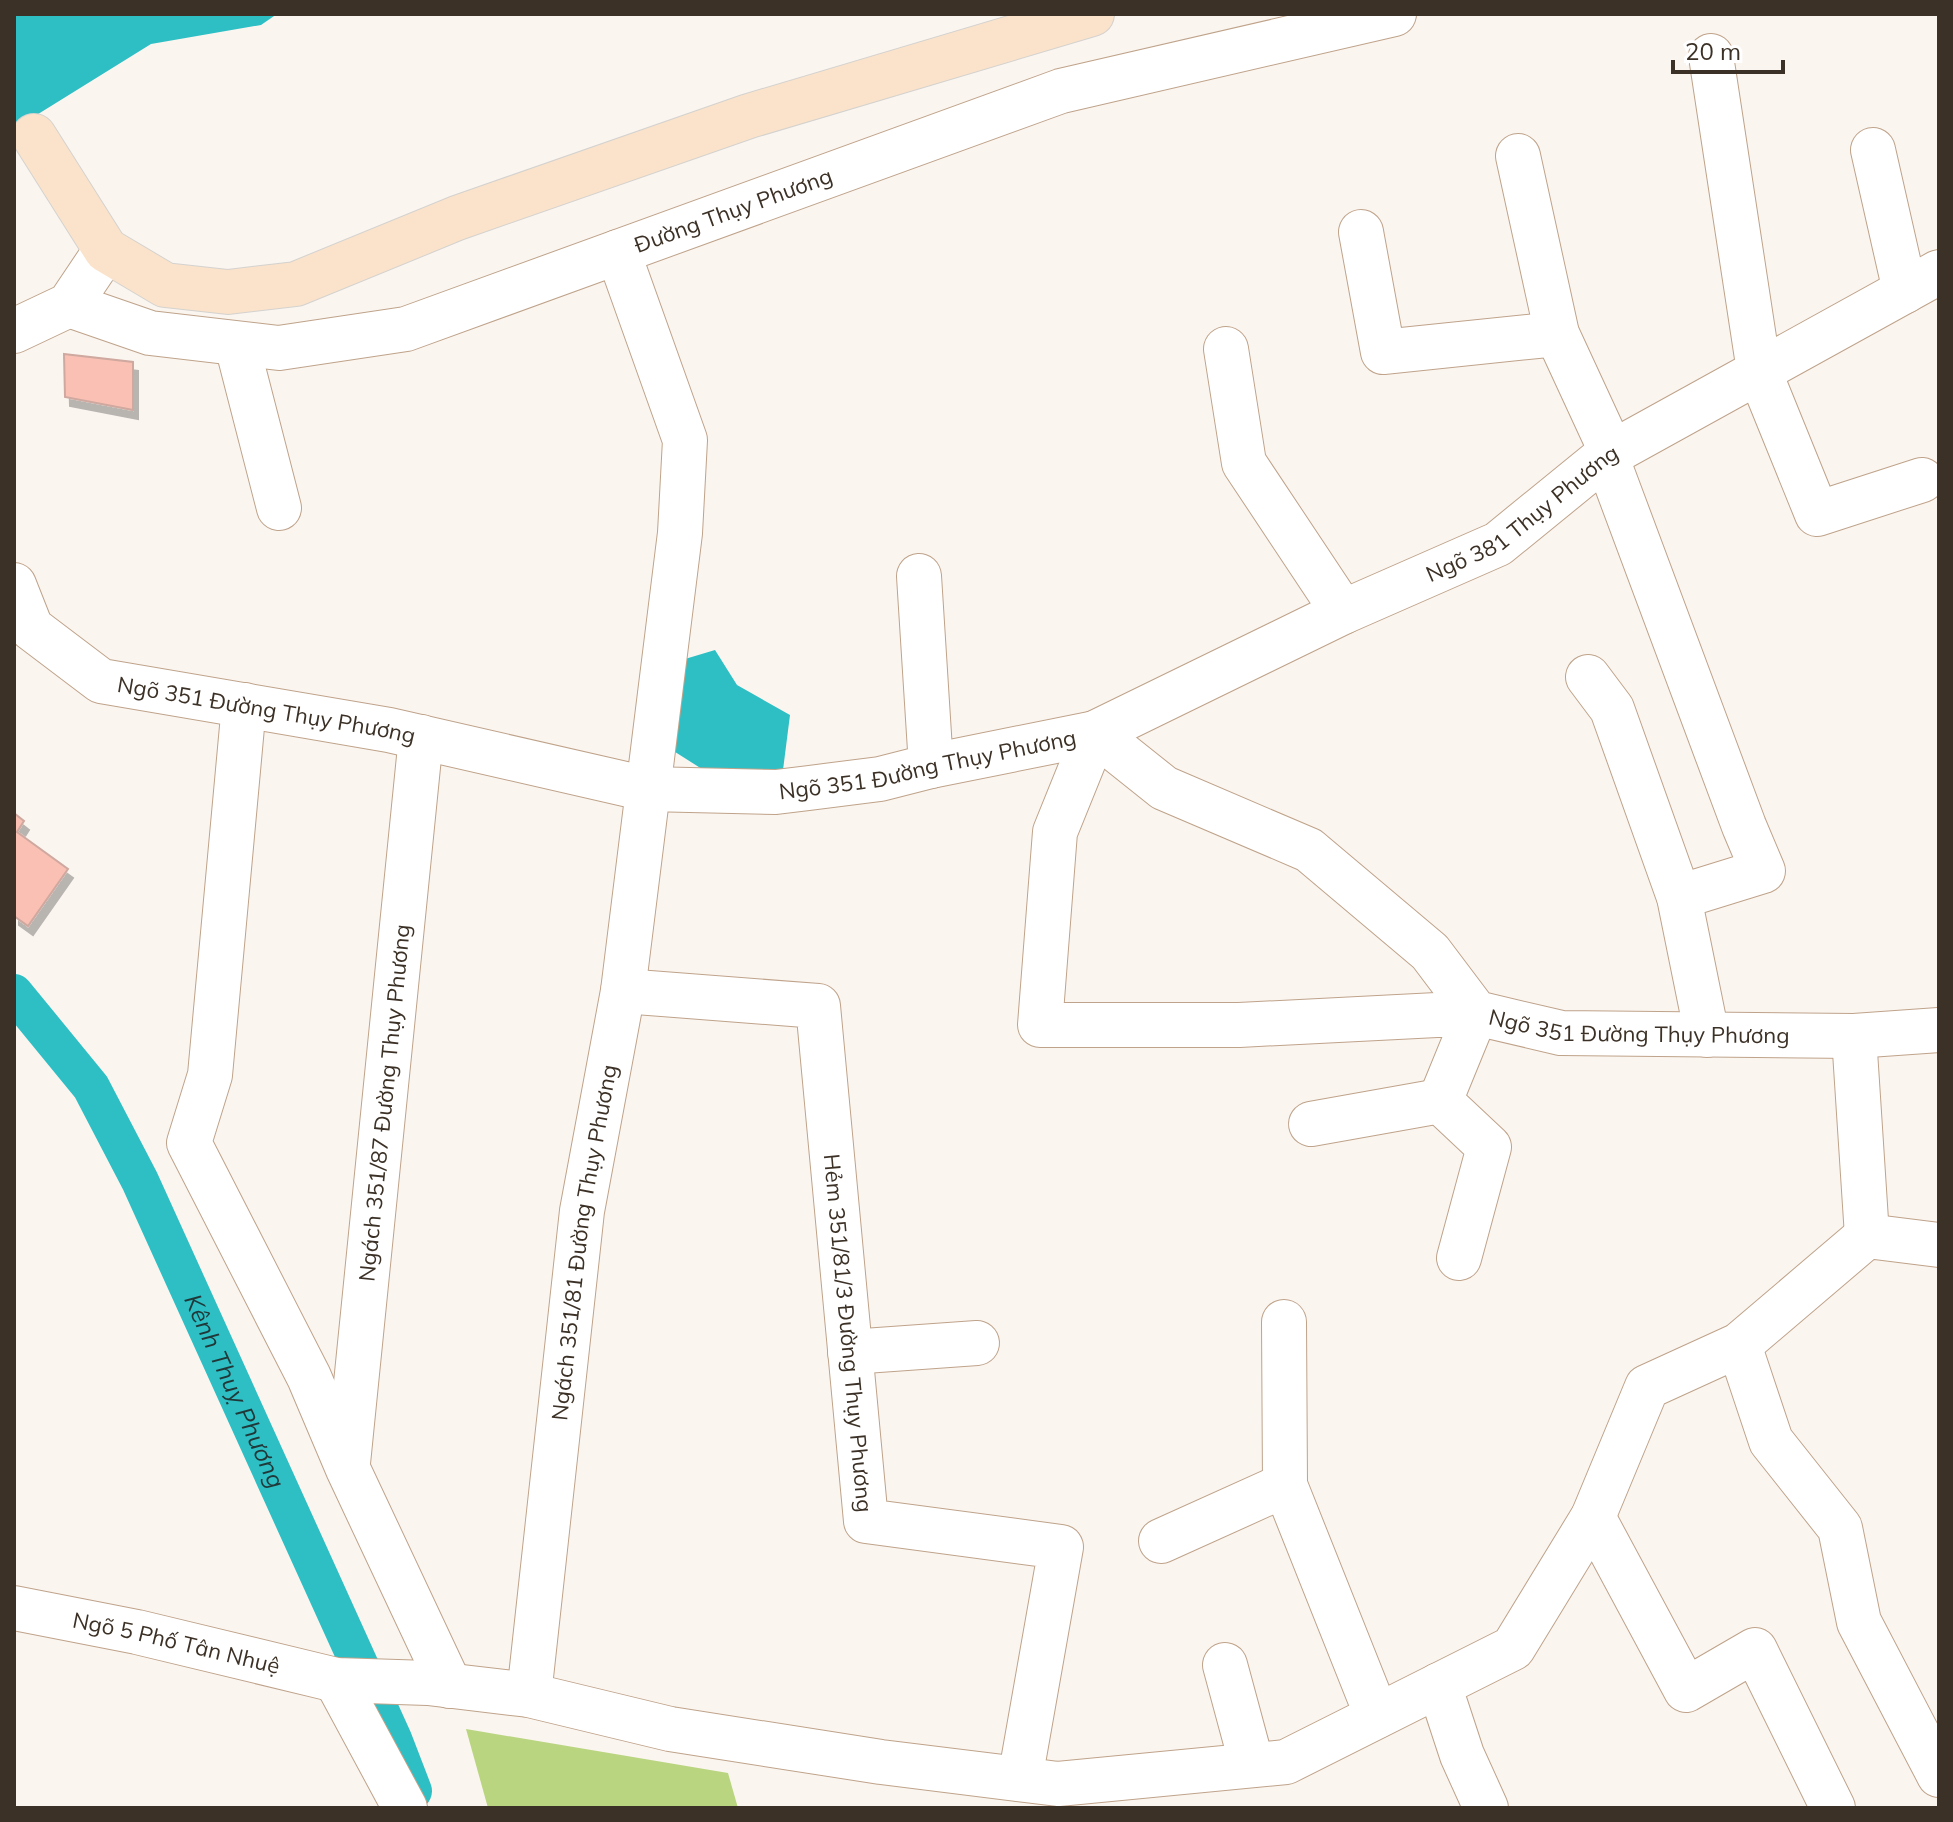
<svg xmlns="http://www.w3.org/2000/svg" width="1953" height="1822" viewBox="0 0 1953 1822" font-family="Mulish,sans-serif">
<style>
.green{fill:#b9d580}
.water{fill:#2dbfc4}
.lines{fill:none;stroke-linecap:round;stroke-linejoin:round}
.canal{stroke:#2dbfc4;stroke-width:38}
.building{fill:#fac0b3;stroke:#cfa89f;stroke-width:2;filter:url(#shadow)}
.minor-casing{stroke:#bfa38a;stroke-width:46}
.major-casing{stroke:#d4d2cf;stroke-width:46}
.minor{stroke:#fff;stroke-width:44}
.major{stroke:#fae3ca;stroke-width:44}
.labels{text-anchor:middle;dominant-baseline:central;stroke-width:7;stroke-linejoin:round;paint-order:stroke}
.street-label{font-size:22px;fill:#3c3126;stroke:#fff}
.water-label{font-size:24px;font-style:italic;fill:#213839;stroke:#fff}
</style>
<defs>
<filter id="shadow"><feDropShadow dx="5" dy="9" stdDeviation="0" flood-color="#0004"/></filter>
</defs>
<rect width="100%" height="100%" fill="#fbf5f0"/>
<path class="green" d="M 466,1729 L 728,1773 L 738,1808 L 488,1808 Z"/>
<path class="water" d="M 14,14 L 277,14 L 261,25 L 151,44 L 14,129 Z
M 715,650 L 737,685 L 790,715 L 783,770 L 713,776 L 672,750 L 685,659 Z"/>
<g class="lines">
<path class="canal" id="s1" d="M 14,993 L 91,1087 L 140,1181 L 393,1739 L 413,1791"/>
</g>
<path class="building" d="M 64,354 L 133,362 L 133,410 L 65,397 Z
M 14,813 L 24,821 L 17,832 L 68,869 L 28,926 L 14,916 Z"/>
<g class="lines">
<g class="minor-casing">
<g id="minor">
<path d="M 1711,56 L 1759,371 L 1817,514 L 1922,480"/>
<path d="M 1873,150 L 1905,291"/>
<path d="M 1518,156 L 1557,334 L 1612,453"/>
<path d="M 1361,232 L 1383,352 L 1557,334"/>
<path id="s2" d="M 69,305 L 150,333 L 279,348 L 406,329 L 1061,91 L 1394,14"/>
<path d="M 14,331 L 69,305 L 106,250"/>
<path d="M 237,345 L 279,508"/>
<path d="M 1226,349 L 1244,463 L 1343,612"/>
<path d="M 1606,456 L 1744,826 L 1763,871 L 1679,897"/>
<path d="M 919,576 L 931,766"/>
<path id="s3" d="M 14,585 L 31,628 L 101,681 L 389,730 L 647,789 L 776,792 L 809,788 L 880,779 L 931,766 L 1095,733 L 1164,788 L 1309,850 L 1430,952 L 1476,1013 L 1561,1033 L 1854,1036 L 1939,1030"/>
<path d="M 1588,677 L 1612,709 L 1679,897 L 1707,1035"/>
<path d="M 244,705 L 210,1075 L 189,1143 L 309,1377 L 348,1469 L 450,1686"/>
<path id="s4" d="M 623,991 L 818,1006 L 866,1521 L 1061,1547 L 1020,1779"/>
<path d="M 1854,1036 L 1867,1236"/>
<path d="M 1311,1124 L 1440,1101"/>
<path id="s5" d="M 1459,1258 L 1489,1147 L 1440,1101 L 1476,1013 L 1239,1025 L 1040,1025 L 1055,832 L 1095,733 L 1343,612 L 1498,544 L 1606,456 L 1939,272"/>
<path d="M 1284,1322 L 1285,1485 L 1377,1716"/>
<path d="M 1739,1345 L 1771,1441 L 1840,1528 L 1859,1622 L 1939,1775"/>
<path d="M 850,1352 L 977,1343"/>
<path id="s6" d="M 348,1463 L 421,737"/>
<path d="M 1593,1517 L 1686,1690 L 1755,1650 L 1833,1808"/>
<path d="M 1161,1541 L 1285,1485"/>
<path id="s7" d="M 14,1608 L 137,1632 L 336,1680 L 428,1683 L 529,1695 L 670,1729 L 881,1762 L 1058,1784 L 1286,1762 L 1513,1648 L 1593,1517 L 1647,1387 L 1739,1345 L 1867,1236 L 1939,1245"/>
<path d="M 1225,1665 L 1252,1765"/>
<path d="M 336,1680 L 405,1808"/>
<path d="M 1439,1685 L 1462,1755 L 1486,1808"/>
<path id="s8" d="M 529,1695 L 582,1211 L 623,991 L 680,533 L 685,440 L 618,252"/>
</g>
</g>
<g class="major-casing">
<path id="major" d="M 34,136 L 106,250 L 165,285 L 228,292 L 296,284 L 457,218 L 749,116 L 1092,14"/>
</g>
<use href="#minor" class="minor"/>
<use href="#major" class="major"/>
</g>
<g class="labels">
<g class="street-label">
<text stroke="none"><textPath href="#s2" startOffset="692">Đường Thụy Phương</textPath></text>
<text stroke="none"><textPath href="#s5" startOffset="1496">Ngõ 381 Thụy Phương</textPath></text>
<text stroke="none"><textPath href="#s3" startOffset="302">Ngõ 351 Đường Thụy Phương</textPath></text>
<text stroke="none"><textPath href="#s3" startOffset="974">Ngõ 351 Đường Thụy Phương</textPath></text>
<text stroke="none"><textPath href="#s3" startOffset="1790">Ngõ 351 Đường Thụy Phương</textPath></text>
<text stroke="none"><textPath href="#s6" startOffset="362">Ngách 351/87 Đường Thụy Phương</textPath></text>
<text stroke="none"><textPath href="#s8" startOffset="456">Ngách 351/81 Đường Thụy Phương</textPath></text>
<text stroke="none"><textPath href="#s4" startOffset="524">Hẻm 351/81/3 Đường Thụy Phương</textPath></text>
<text stroke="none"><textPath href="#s7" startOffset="166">Ngõ 5 Phố Tân Nhuệ</textPath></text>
</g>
<g class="water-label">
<text stroke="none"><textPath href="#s1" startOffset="458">Kênh Thuỵ Phương</textPath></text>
</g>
</g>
<rect width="1953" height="1822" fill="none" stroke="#3c3126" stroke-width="32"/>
<path d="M1673 60v12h110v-12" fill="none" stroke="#3c3126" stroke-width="4"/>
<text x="1685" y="60" font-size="24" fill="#3c3126" stroke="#ffffff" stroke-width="6" paint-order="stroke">20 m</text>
</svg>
